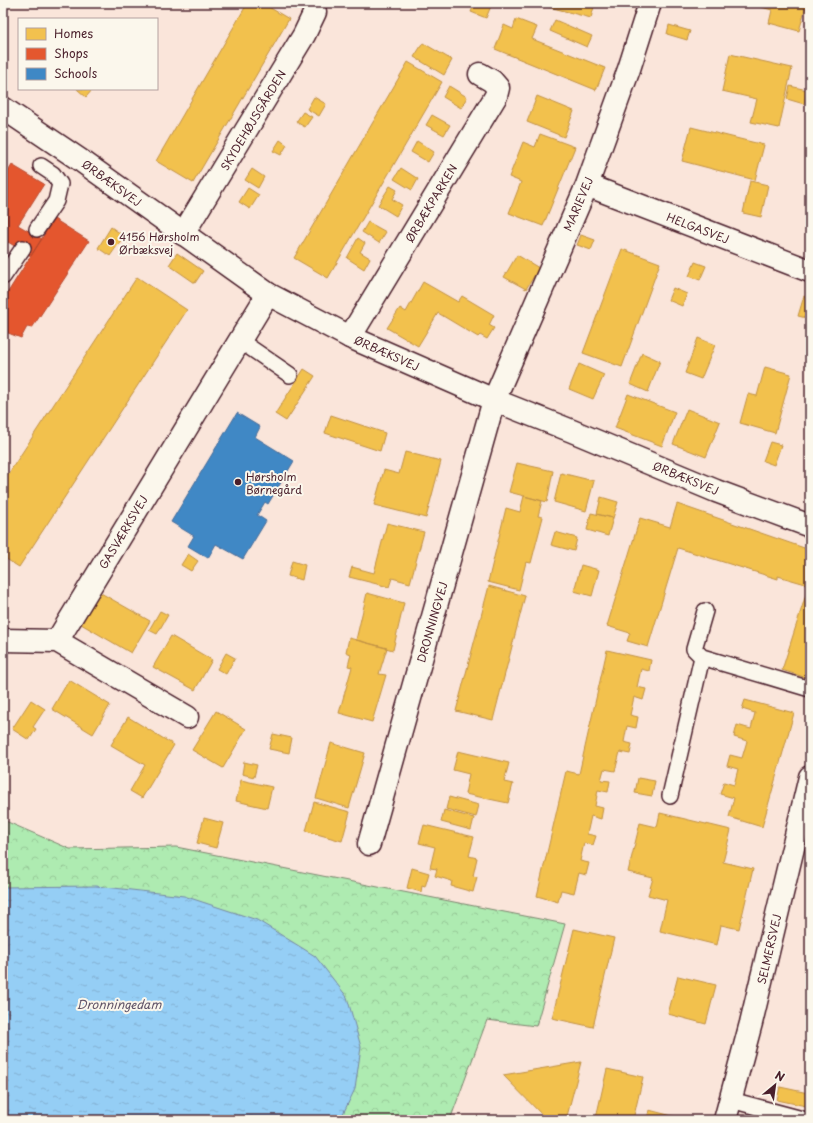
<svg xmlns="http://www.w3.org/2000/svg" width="813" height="1123" viewBox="0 0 813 1123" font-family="'Playpen Sans',sans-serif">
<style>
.park{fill:url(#park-crowns);stroke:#7c856e}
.water{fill:url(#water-ripples);stroke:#7788a4}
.homes{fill:#f2c14e;stroke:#c09044}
.shops{fill:#e4572e;stroke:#b6462d}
.schools{fill:#3f88c5;stroke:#426897}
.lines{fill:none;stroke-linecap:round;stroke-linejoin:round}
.lane-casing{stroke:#4a1f2b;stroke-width:18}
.street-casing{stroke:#4a1f2b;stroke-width:25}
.secondary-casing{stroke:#4a1f2b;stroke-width:25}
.lane{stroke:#fbf7ec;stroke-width:15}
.street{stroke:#fbf7ec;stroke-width:22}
.secondary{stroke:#fbf7ec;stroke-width:22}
.poi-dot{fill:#4a1f2b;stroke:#fbf7ec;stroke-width:1.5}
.labels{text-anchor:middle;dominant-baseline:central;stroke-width:4;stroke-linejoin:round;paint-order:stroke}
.street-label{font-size:11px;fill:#4a1f2b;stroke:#fbf7ec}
.poi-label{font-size:11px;fill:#4a1f2b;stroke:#fbf7ec;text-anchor:start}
.water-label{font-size:12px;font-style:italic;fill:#605468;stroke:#fbf7ec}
</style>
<defs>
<pattern id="park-crowns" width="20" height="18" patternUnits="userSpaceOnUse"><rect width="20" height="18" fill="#aeebb1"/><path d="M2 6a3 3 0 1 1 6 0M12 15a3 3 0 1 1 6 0" fill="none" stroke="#97c998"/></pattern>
<pattern id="water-ripples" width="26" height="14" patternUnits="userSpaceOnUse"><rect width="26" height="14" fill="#95cef5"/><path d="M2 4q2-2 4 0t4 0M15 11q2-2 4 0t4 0" fill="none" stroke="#82b0d2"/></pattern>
</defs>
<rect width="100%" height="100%" fill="#fae5da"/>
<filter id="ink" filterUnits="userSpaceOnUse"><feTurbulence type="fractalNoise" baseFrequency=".025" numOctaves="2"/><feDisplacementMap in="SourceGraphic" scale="8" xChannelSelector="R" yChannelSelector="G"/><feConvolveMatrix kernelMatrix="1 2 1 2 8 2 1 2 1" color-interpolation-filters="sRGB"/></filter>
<g filter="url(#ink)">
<path class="park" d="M 3,820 L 70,849 L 176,847 L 565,924 L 536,1026 L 487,1020 L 450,1120 L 3,1120 Z"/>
<path class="water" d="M 96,886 L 184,896 L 257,920 L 315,956 L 347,997 L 361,1047 L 355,1089 L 340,1120 L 3,1120 L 3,887 Z"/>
<path class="homes" d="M 245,3 L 262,3 L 289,19 L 193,183 L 156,161 L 247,4 Z
M 475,3 L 482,3 L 491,6 L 486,18 L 471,12 Z
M 534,3 L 595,3 L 591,18 Z
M 747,3 L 807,3 L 799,31 L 769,23 L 772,10 Z
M 516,19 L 537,27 L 532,39 L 605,68 L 596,90 L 495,49 L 504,25 L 513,29 Z
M 555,20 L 592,36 L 587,47 L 550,31 Z
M 669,25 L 690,31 L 687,40 L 667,34 Z
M 423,43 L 452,60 L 444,75 L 414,57 Z
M 730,54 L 792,68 L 779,128 L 751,122 L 757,99 L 722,91 Z
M 408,62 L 442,82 L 328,278 L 294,258 Z
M 449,86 L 467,97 L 461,108 L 443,97 Z
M 790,86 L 807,90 L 804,104 L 787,99 Z
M 77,89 L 93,89 L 86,97 Z
M 537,96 L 574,111 L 564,137 L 527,122 Z
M 314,97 L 326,104 L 319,116 L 307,109 Z
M 303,112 L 312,117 L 305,127 L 296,122 Z
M 432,115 L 450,125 L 444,135 L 426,125 Z
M 691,127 L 764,145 L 755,180 L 682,161 Z
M 540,134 L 575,147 L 543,226 L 509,213 L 521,182 L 509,177 L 523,142 L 535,147 Z
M 280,140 L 287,145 L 281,155 L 273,151 Z
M 417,141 L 434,152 L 428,162 L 411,152 Z
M 401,168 L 418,179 L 412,190 L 394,179 Z
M 252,169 L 264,177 L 258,188 L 245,180 Z
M 750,181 L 768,185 L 761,217 L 743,213 Z
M 390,186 L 397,190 L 392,199 L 402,205 L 396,216 L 378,205 Z
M 248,188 L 259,195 L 250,209 L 239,202 Z
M 368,222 L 386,232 L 379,243 L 362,232 Z
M 111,227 L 124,236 L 110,256 L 98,248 Z
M 581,235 L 595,240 L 591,250 L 577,245 Z
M 358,238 L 365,243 L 360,252 L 370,258 L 364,269 L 347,258 Z
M 622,249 L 660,263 L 622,367 L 583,353 Z
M 177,253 L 203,271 L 195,283 L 169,265 Z
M 517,255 L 539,268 L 526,289 L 504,277 Z
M 695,262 L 706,266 L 700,280 L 689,276 Z
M 137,277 L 187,310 L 19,567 L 3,557 L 3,482 Z
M 423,282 L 458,302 L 462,296 L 494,315 L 489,325 L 494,328 L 487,339 L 480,335 L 478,337 L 438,313 L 418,346 L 387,328 L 400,308 L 406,312 Z
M 673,288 L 687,294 L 682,306 L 668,300 Z
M 804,296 L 810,298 L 810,319 L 798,316 Z
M 698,338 L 715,345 L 701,379 L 685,373 Z
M 642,353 L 660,361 L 648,392 L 630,384 Z
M 579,364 L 604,375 L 593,399 L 569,389 Z
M 765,367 L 791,374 L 775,433 L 740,423 L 748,394 L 757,396 Z
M 304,369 L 315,376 L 286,421 L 275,414 Z
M 628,394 L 675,412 L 662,446 L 615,428 Z
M 687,409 L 720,422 L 706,457 L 673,444 Z
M 331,415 L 385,433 L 380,451 L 325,433 Z
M 770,442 L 781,445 L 774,465 L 763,461 Z
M 405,452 L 441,461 L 426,518 L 374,505 L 384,470 L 399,474 Z
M 517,463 L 553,471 L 547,502 L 509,492 Z
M 561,473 L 594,481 L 586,511 L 554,502 Z
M 524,496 L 542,501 L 538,516 L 543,517 L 531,563 L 526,562 L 519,590 L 488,582 L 506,508 L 520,512 Z
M 601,497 L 618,502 L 613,518 L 597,514 Z
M 677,504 L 810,550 L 810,679 L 782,670 L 809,585 L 778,576 L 778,579 L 678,548 L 648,647 L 627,641 L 630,633 L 607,626 L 640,518 L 670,527 Z
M 591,513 L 613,518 L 608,536 L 587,530 Z
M 387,523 L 424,532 L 410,583 L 392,578 L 389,587 L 349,577 L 352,567 L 374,573 Z
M 555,532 L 577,538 L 574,551 L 551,545 Z
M 188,554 L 198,561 L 191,571 L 181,565 Z
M 292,561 L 305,565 L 302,580 L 288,576 Z
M 581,565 L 599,570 L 592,596 L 574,591 Z
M 489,586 L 525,596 L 493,720 L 456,711 Z
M 99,592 L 150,621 L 131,653 L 81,624 Z
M 367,593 L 404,603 L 393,650 L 356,640 Z
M 160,611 L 168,615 L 157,634 L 149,630 Z
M 171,636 L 212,660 L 195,690 L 153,667 Z
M 349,638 L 387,648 L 379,674 L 386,675 L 372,722 L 339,713 L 352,667 L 348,666 L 351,654 L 346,652 Z
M 607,650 L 651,660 L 649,671 L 641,669 L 637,687 L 646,689 L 643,700 L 634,697 L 630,715 L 638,717 L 636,728 L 627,726 L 624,742 L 632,744 L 630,754 L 620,752 L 615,771 L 604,769 L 601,780 L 610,781 L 608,792 L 598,790 L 595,806 L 603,808 L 601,819 L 591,816 L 587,834 L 596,836 L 593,845 L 584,843 L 580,861 L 589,863 L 586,875 L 579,873 L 574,893 L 561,890 L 558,902 L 537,896 L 566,771 L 579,774 Z
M 226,653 L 235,658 L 226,674 L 217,669 Z
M 69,680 L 110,705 L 93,734 L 52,709 Z
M 31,700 L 45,709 L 33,727 L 36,729 L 29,740 L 12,729 Z
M 745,700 L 794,713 L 762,827 L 729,817 L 734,798 L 720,794 L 724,782 L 734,785 L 738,769 L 727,766 L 730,755 L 742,758 L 747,741 L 734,737 L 737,725 L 751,729 L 755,713 L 742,709 Z
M 216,711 L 246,729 L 223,768 L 192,750 Z
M 128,717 L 174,745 L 142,798 L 130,791 L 145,765 L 111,745 Z
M 273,734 L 292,738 L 289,753 L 269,749 Z
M 331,743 L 365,753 L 349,808 L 316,798 Z
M 458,751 L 509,763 L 504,782 L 513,784 L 508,803 L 465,794 L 469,774 L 453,770 Z
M 244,762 L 257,765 L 254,777 L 242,774 Z
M 638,778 L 655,781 L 652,796 L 635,793 Z
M 241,780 L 272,787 L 267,808 L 236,801 Z
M 449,797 L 479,805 L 476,817 L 446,809 Z
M 314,802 L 350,812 L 342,841 L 306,831 Z
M 444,810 L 474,818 L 471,830 L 441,822 Z
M 660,813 L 731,830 L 723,862 L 753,869 L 739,929 L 721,925 L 717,945 L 660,931 L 667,900 L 648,895 L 653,878 L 628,872 L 640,823 L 657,827 Z
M 204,818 L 223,823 L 216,848 L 197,843 Z
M 424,825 L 474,837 L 469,856 L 477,858 L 473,876 L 477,877 L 473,892 L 451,886 L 452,881 L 435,876 L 437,869 L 430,868 L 435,847 L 419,843 Z
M 412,868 L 429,873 L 425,887 L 422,886 L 421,892 L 407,888 Z
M 574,929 L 614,938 L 593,1027 L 552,1018 Z
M 678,976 L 716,985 L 706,1024 L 668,1014 Z
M 581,1062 L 566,1120 L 547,1120 L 503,1075 Z
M 607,1069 L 643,1077 L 633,1120 L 606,1120 L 596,1118 Z
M 780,1087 L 808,1093 L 806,1106 L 777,1100 Z
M 649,1110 L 680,1118 L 680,1120 L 647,1120 Z"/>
<path class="shops" d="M 12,165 L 44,184 L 18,225 L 42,239 L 31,256 L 8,242 L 3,249 L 3,180 Z
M 54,219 L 89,241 L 32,328 L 27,327 L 21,338 L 3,331 L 3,300 Z"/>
<path class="schools" d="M 237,413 L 260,427 L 255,437 L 294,461 L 268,504 L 265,502 L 257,515 L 266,521 L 243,559 L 216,544 L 208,558 L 188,546 L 194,536 L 171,522 Z"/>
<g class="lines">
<g class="lane-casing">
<path id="lane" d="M 37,229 L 56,201 L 60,184 L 53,174 L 41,166
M 3,277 L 23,248
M 239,340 L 290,375
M 702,657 L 810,689
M 670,796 L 702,657 L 694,649 L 705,611
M 731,1100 L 806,1120"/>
</g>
<g class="street-casing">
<path id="street" d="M 587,185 L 810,271
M 183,234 L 304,35 L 315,12 L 313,3
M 350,337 L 496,96 L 498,88 L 492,81 L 480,74
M 3,640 L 57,641
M 187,717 L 57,641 L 268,294
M 369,844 L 494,400 L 587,185 L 629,69 L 650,3
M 725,1120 L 751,1023 L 810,777"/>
</g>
<g class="secondary-casing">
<path id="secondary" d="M 3,108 L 83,162 L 268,294 L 350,337 L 494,400 L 572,431 L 716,491 L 810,526"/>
</g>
<use href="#lane" class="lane"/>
<use href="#street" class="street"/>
<use href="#secondary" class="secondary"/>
</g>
</g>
<g class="poi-dot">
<circle cx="111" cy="242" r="4"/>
<circle cx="238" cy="482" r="4"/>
</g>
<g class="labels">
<g class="street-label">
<text transform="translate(253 120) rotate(-59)">SKYDEHØJSGÅRDEN</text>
<text transform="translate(112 183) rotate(36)">ØRBÆKSVEJ</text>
<text transform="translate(431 203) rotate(-59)">ØRBÆKPARKEN</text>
<text transform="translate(578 204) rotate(-67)">MARIEVEJ</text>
<text transform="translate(698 228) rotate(21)">HELGASVEJ</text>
<text transform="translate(387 353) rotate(24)">ØRBÆKSVEJ</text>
<text transform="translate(686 478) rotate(22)">ØRBÆKSVEJ</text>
<text transform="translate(123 532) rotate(-59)">GASVÆRKSVEJ</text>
<text transform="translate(432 622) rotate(-74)">DRONNINGVEJ</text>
<text transform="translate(769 949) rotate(-77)">SELMERSVEJ</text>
</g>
<g class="poi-label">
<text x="119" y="236">4156 Hørsholm<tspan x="119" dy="13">Ørbæksvej</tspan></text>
<text x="246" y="476">Hørsholm<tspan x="246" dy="13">Børnegård</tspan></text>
</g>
<g class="water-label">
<text x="119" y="1004">Dronningedam</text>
</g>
</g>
<rect width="813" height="1123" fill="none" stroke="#fbf7ec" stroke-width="16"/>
<rect x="8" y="8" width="797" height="1107" fill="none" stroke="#4a1f2b" stroke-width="1.5" filter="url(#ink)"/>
<rect x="18" y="18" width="140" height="72" fill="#fbf7ec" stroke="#b4a19f"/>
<rect x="26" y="28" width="20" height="12" fill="#f2c14e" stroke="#b4a19f"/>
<text x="54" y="38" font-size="12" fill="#4a1f2b">Homes</text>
<rect x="26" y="48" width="20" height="12" fill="#e4572e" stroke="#b4a19f"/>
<text x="54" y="58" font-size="12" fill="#4a1f2b">Shops</text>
<rect x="26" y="68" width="20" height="12" fill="#3f88c5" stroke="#b4a19f"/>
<text x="54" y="78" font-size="12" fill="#4a1f2b">Schools</text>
<g transform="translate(775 1085) rotate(29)" stroke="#fbf7ec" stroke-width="3" paint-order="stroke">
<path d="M0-3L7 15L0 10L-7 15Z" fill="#4a1f2b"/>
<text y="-6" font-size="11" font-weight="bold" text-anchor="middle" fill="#4a1f2b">N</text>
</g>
</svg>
